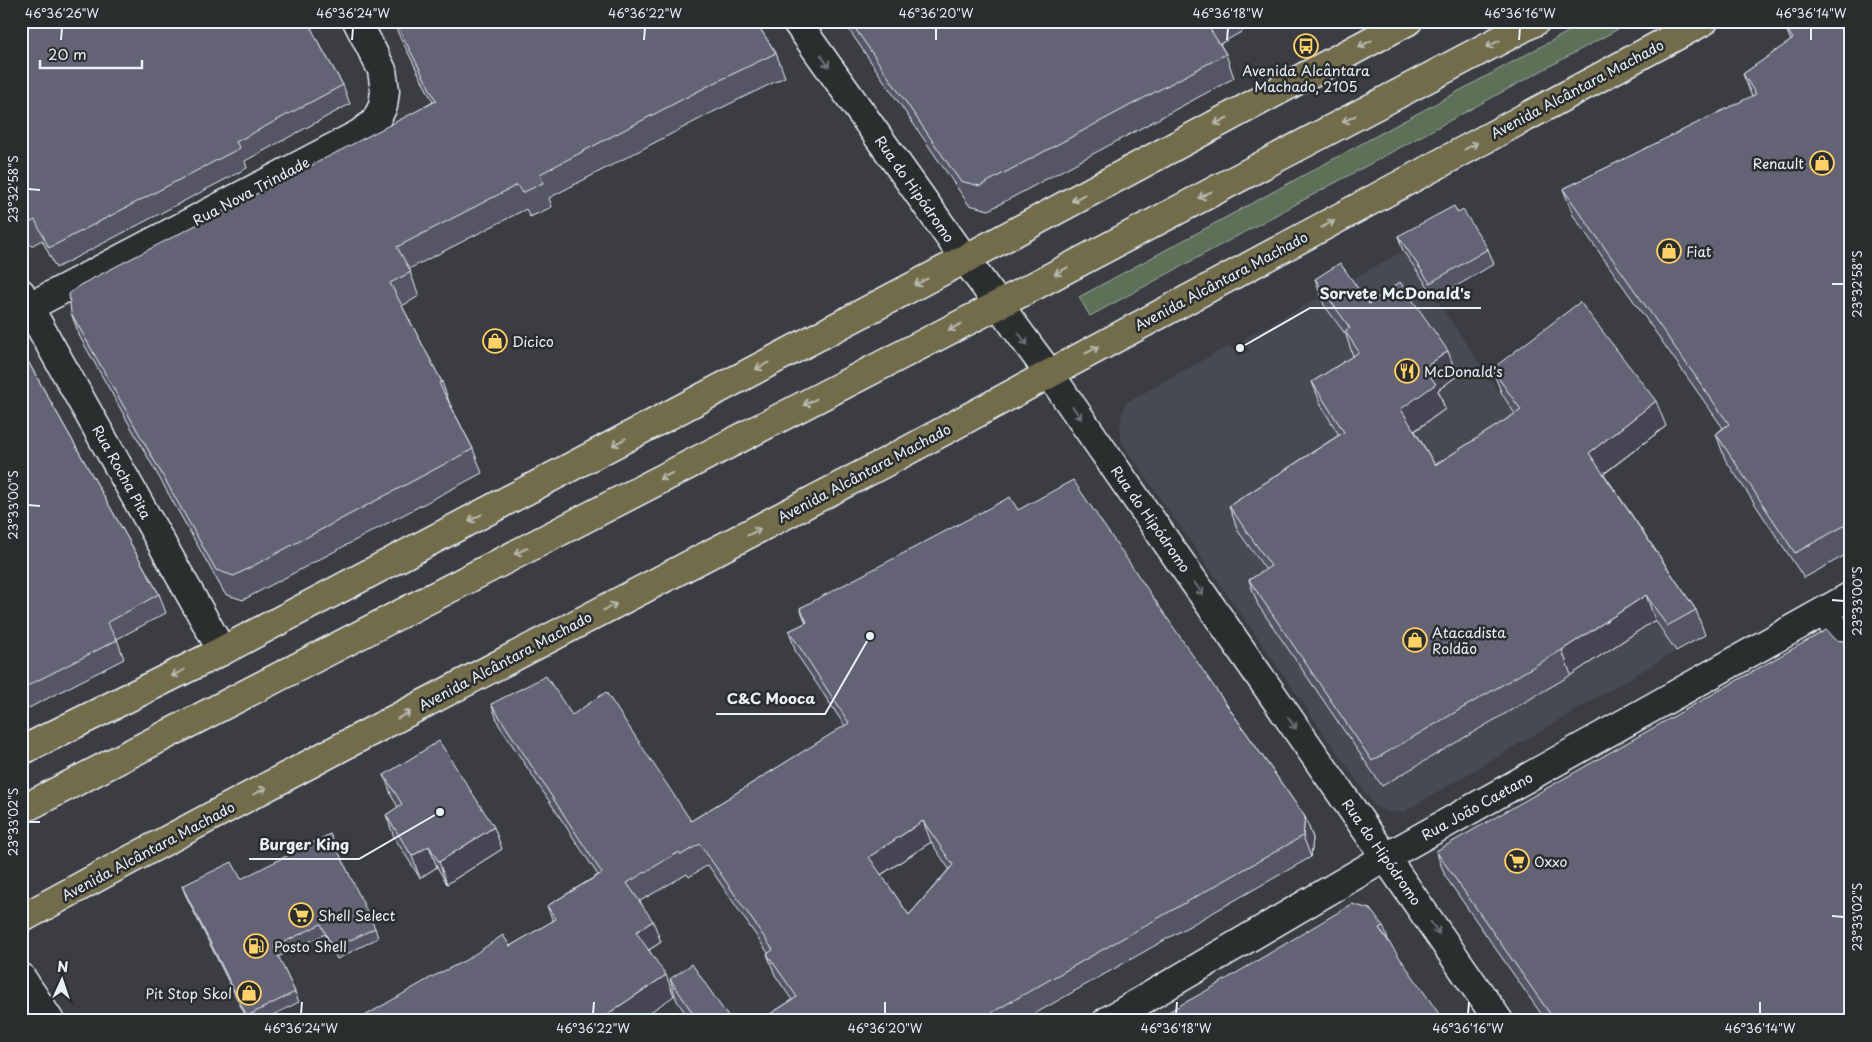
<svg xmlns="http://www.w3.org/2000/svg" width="1872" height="1042" viewBox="0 0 1872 1042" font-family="'Playpen Sans',sans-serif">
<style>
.built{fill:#474852}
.green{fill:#5d6f58;stroke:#a2b0a8}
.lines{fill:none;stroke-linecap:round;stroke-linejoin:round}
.street-casing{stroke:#e8f1f8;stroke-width:31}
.secondary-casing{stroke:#e8f1f8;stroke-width:31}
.primary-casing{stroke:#e8f1f8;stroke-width:31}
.highway-casing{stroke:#e8f1f8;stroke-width:31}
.street{stroke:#2a2d2e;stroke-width:28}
.secondary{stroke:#2a2d2e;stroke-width:28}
.primary{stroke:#736c4b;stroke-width:28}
.highway{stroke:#736c4b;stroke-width:28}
.wall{fill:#565565;stroke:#e8f1f8;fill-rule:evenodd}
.shaded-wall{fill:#464552;stroke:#e8f1f8}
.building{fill:#646375;stroke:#e8f1f8;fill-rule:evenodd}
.oneway{stroke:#b9bcb3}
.oneway2{stroke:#6c7275}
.ticks{fill:none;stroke:#e8f1f8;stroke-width:2}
.labels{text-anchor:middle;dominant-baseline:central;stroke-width:5;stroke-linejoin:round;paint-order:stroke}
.poi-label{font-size:14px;fill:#e8f1f8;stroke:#2a2d2e;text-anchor:start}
.street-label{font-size:14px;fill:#e8f1f8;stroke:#2a2d2e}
.leader{fill:none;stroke:#e8f1f8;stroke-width:2}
.callout-dot{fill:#e8f1f8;stroke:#2a2d2e;stroke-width:2}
.callout-label{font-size:15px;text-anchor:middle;font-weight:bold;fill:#e8f1f8;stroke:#2a2d2e;stroke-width:5;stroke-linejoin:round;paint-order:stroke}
.neatline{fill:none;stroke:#e8f1f8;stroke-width:2}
.ticks-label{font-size:12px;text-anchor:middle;fill:#e8f1f8}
</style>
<rect width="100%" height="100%" fill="#3b3d43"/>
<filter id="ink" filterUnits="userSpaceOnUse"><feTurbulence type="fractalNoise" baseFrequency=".02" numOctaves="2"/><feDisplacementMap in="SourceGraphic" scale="10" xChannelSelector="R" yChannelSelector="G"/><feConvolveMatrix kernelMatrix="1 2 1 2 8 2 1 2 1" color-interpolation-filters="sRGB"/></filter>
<g filter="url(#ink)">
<path class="built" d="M 1403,251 L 1676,651 L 1404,812 L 1388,813 L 1375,807 L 1133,459 L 1121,441 L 1120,422 L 1125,403 L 1230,345 L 1237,357 L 1249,351 L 1243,339 Z"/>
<path class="green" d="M 1588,21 L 1633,21 L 1090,316 L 1079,297 Z"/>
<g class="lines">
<g class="street-casing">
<path id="street" d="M 21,293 L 222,651
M 29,307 L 359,134 L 375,122 L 383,106 L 385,91 L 382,70 L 357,21
M 1049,373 L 1499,1021
M 1824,611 L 1851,651
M 21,977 L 50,1021
M 1107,1021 L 1386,857 L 1851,596"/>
</g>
<g class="secondary-casing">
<path id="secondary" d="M 796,21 L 965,259 L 1049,373"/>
</g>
<g class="primary-casing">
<path id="primary" d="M 21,751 L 222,651 L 965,259 L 1408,21"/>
</g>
<g class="highway-casing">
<path id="highway" d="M 21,810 L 998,305 L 1536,21
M 21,919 L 109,871 L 347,744 L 888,461 L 1704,21"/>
</g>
<use href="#street" class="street"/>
<use href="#secondary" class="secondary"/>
<use href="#primary" class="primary"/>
<use href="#highway" class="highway"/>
</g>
<path class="wall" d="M 21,21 L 317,40 L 343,85 L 350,104 L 245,161 L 247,168 L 56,268 L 42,240 L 31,246 L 21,229 Z
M 392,21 L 755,21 L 776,53 L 785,77 L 715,111 L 549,198 L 552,207 L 530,217 L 526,209 L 409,269 L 419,296 L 402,306 L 442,382 L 450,404 L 473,449 L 482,473 L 243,600 L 225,594 L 80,337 L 71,313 L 433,102 Z
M 843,21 L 1239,21 L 1243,31 L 1220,44 L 1226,54 L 1234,78 L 989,210 L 969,205 Z
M 1851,21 L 1851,552 L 1804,578 L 1725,459 L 1716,434 L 1723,428 L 1573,215 L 1563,189 L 1752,97 L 1743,74 L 1791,41 L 1785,26 Z
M 1458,213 L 1488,249 L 1494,264 L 1436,298 L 1403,251 L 1398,236 Z
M 1315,279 L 1369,304 L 1457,376 L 1438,390 L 1445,409 L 1415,431 L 1435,465 L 1515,414 L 1502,394 L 1492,369 L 1666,426 L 1604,474 L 1696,610 L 1705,635 L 1676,651 L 1655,620 L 1571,675 L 1382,786 L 1258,605 L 1249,580 L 1266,570 L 1238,531 L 1229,506 L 1339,435 L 1322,407 L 1312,382 L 1353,356 L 1346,335 L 1324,305 Z
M 21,349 L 159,594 L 166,613 L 117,639 L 124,659 L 21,712 Z
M 1018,510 L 1217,691 L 1305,817 L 1313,838 L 1311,857 L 1022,1021 L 759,1021 L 792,1000 L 775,975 L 767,954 L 768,953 L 708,865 L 689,877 L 687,874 L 640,901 L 661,942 L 649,950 L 674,996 L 510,946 L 553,921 L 547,906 L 598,875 L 499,725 L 491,704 L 572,715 L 691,821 L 845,726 L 796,653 L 789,631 L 806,623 L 800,608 ZM 931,842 L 949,869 L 909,915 L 881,875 Z
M 384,775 L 502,849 L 447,884 L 437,867 L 420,878 L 394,837 L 386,815 L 398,807 L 392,797 Z
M 1436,851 L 1851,1021 L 1546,1021 L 1445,876 Z
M 241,879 L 375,928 L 378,938 L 337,959 L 325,934 L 278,957 L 295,992 L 299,1002 L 261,1021 L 248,1021 L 186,896 L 182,886 Z
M 670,979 L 731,1021 L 691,1021 L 677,1001 Z"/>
<path class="shaded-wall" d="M 1448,351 L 1457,376 L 1438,390 L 1445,409 L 1410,434 L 1401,409 L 1424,368 Z
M 1656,401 L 1666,426 L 1598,478 L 1589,453 Z
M 1646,595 L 1655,620 L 1571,675 L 1562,650 Z
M 1305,817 L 1313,838 L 1311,857 L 1303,836 Z
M 923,821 L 931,842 L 876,878 L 869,857 Z
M 494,827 L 502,849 L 447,884 L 439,862 Z
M 429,846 L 437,867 L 420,878 L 412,856 Z
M 653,921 L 661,942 L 644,953 L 636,932 Z
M 1383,926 L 1390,945 L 1379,928 Z
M 666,975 L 674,996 L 637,1021 L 611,1021 L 609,1013 Z"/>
<path class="building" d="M 21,21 L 308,21 L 317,40 L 343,85 L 236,142 L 240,148 L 49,248 L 35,220 L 24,226 L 21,222 Z
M 395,21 L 755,21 L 776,53 L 706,87 L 540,174 L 543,183 L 522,193 L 517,185 L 397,247 L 411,272 L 390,283 L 442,382 L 439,383 L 473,449 L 234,576 L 216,570 L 71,313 L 69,294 L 80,285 L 436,101 Z
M 850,21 L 1209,21 L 1206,23 L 1226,54 L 980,186 L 960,181 Z
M 1793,21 L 1851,21 L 1851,236 L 1850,236 L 1851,237 L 1851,522 L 1795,553 L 1716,434 L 1729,424 L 1563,189 L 1756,94 L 1743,74 L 1793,39 L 1785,26 Z
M 1454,206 L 1458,213 L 1463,210 L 1488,249 L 1430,283 L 1398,236 Z
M 1340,263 L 1369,304 L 1400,282 L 1448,351 L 1424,368 L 1436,384 L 1401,409 L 1435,465 L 1521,410 L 1492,369 L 1580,302 L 1656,401 L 1589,453 L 1696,610 L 1667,626 L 1646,595 L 1562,650 L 1372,761 L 1249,580 L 1271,566 L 1229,506 L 1344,432 L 1312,382 L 1359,352 L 1345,331 L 1350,328 L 1315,279 Z
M 21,349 L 159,594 L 107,623 L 117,640 L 21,689 Z
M 1073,480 L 1217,691 L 1305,817 L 1303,836 L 977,1021 L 759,1021 L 797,997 L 767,954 L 773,950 L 700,844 L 681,855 L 679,852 L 627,883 L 653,921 L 636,932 L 666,975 L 609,1013 L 613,1019 L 611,1021 L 356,1021 L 430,978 L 466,960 L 503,935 L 510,946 L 556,919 L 547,906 L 602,873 L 491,704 L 546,676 L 572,715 L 606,692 L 691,821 L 849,723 L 789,631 L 807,622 L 800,608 L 1010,497 L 1018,510 ZM 923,821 L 953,865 L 909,915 L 869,857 Z
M 1826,630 L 1835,640 L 1843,641 L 1851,655 L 1851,1021 L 1555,1021 L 1436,851 Z
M 439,741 L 494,827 L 439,862 L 429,846 L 412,856 L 386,815 L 402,804 L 384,775 Z
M 330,834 L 375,928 L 333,949 L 321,924 L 274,947 L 295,992 L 247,1016 L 182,886 L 232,862 L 241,879 Z
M 1352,904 L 1370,909 L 1383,926 L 1379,928 L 1444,1021 L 1152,1021 L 1213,987 Z
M 692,964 L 731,1021 L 698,1021 L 670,979 Z"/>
<defs><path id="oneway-shaft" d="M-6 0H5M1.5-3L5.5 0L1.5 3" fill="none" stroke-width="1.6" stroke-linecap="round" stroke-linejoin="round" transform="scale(1.25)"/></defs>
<g class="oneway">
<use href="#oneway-shaft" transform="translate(1365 44) rotate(152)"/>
<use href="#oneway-shaft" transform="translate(1493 44) rotate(152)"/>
<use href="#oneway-shaft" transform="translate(1349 119) rotate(152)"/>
<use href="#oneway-shaft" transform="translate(1221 121) rotate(152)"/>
<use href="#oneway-shaft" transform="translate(1471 146) rotate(-28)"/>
<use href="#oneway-shaft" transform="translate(1205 195) rotate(152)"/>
<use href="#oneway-shaft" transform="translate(1078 198) rotate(152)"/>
<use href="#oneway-shaft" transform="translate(1328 224) rotate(-28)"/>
<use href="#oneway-shaft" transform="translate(1061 271) rotate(152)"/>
<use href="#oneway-shaft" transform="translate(921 282) rotate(152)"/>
<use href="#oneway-shaft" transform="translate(955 327) rotate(153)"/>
<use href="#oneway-shaft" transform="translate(1092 350) rotate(-28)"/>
<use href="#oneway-shaft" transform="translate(762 366) rotate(152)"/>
<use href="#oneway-shaft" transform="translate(810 402) rotate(153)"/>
<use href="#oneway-shaft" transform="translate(619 442) rotate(152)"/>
<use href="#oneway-shaft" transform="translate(666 476) rotate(153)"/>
<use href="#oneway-shaft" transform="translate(475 518) rotate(152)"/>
<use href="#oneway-shaft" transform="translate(754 532) rotate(-28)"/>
<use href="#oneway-shaft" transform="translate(521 551) rotate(153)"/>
<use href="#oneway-shaft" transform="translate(610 607) rotate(-27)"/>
<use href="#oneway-shaft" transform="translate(178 673) rotate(154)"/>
<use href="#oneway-shaft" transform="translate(404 715) rotate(-28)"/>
<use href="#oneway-shaft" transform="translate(260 791) rotate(-28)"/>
</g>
<g class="oneway2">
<use href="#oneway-shaft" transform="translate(825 61) rotate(55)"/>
<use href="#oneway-shaft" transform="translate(1023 339) rotate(53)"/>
<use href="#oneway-shaft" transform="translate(1077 413) rotate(55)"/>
<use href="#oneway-shaft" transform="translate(1199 589) rotate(55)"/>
<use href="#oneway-shaft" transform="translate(1292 723) rotate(55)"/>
<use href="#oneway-shaft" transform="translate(1435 928) rotate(55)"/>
</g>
</g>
<path class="ticks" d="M 61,40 L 62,28M 352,40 L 353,28M 644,40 L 645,28M 936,40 L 936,28M 1227,40 L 1228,28M 1519,40 L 1520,28M 1811,40 L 1811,28M 28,189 L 40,190M 1832,284 L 1844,284M 28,505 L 40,506M 1832,600 L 1844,601M 28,822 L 40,822M 1832,916 L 1844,917M 301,1014 L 302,1002M 593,1014 L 594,1002M 885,1014 L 885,1002M 1176,1014 L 1177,1002M 1468,1014 L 1469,1002M 1760,1014 L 1760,1002"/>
<defs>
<g id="bus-ring" transform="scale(1.25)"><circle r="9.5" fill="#2a2d2e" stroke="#ffd166" stroke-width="1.5"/><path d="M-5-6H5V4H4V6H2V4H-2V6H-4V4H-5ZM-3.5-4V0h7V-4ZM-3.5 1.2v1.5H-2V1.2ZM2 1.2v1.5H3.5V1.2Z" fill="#ffd166"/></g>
<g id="shop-ring" transform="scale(1.25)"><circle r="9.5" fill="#2a2d2e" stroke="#ffd166" stroke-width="1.5"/><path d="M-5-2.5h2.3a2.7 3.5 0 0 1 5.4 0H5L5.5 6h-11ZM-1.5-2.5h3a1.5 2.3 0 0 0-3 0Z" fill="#ffd166"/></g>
<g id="restaurant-ring" transform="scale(1.25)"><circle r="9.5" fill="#2a2d2e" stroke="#ffd166" stroke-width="1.5"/><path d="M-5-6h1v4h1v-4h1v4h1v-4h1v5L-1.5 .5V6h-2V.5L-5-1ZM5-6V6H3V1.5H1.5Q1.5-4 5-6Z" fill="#ffd166"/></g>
<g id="supermarket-ring" transform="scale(1.25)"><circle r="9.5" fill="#2a2d2e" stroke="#ffd166" stroke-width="1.5"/><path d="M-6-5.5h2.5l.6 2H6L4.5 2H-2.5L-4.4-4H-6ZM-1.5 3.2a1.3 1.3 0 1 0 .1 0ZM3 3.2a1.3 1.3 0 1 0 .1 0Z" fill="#ffd166"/></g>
<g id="fuel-ring" transform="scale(1.25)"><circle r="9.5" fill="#2a2d2e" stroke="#ffd166" stroke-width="1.5"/><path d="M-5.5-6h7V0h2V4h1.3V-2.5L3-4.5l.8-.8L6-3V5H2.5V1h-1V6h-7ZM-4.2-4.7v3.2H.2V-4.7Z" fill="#ffd166"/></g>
</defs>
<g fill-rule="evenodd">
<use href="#bus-ring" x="1306" y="46"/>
<use href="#shop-ring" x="1822" y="163"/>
<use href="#shop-ring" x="1669" y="251"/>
<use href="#shop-ring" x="495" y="341"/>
<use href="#restaurant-ring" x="1407" y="371"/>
<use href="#shop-ring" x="1415" y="640"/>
<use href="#supermarket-ring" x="1517" y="861"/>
<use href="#supermarket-ring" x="301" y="915"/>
<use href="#fuel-ring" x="256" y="946"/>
<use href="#shop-ring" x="249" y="993"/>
</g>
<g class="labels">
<g class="poi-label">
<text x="1306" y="70" text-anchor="middle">Avenida Alcântara<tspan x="1306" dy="16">Machado, 2105</tspan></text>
<text x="1804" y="163" text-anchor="end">Renault</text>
<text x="1686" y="251">Fiat</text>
<text x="512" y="341">Dicico</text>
<text x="1424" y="371">McDonald's</text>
<text x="1432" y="632">Atacadista<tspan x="1432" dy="16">Roldão</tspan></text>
<text x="1534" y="861">Oxxo</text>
<text x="318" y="915">Shell Select</text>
<text x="274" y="946">Posto Shell</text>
<text x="232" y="993" text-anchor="end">Pit Stop Skol</text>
</g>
<g class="street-label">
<text transform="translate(1577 89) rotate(-28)">Avenida Alcântara Machado</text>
<text transform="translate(915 189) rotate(55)">Rua do Hipódromo</text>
<text transform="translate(251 191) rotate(-28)">Rua Nova Trindade</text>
<text transform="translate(1221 281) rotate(-28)">Avenida Alcântara Machado</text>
<text transform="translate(122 472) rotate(61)">Rua Rocha Pita</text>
<text transform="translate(864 473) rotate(-28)">Avenida Alcântara Machado</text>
<text transform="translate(1151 519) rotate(55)">Rua do Hipódromo</text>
<text transform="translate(505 661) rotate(-28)">Avenida Alcântara Machado</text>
<text transform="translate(1477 806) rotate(-29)">Rua João Caetano</text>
<text transform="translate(148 851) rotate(-28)">Avenida Alcântara Machado</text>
<text transform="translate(1382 852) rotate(55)">Rua do Hipódromo</text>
</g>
</g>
<path class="leader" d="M1240 348L1310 308H1481M870 636L825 714H716M440 812L359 859H249"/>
<g class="callout-dot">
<circle cx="1240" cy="348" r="5"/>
<circle cx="870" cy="636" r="5"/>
<circle cx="440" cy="812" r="5"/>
</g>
<g class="callout-label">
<text x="1395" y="299">Sorvete McDonald's</text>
<text x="771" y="704">C&amp;C Mooca</text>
<text x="304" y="850">Burger King</text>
</g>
<rect width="1872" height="1042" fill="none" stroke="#2a2d2e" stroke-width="55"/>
<g transform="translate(62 980) rotate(3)" stroke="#2a2d2e" stroke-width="4" paint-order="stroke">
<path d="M0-4L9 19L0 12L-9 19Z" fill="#e8f1f8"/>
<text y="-8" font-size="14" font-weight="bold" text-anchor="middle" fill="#e8f1f8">N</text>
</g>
<path d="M40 60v8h102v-8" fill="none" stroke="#e8f1f8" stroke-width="2.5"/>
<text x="48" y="60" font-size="15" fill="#e8f1f8" stroke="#2a2d2e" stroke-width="4" paint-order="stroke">20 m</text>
<rect x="28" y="28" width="1816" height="986" class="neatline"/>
<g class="ticks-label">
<text x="62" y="18">46°36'26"W</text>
<text x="353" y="18">46°36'24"W</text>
<text x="645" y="18">46°36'22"W</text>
<text x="936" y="18">46°36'20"W</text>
<text x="1228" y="18">46°36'18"W</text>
<text x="1520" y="18">46°36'16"W</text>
<text x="1811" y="18">46°36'14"W</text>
<text transform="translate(14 189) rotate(-90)" y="4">23°32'58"S</text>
<text transform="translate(1858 284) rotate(-90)" y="4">23°32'58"S</text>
<text transform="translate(14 505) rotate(-90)" y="4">23°33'00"S</text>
<text transform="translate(1858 601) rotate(-90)" y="4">23°33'00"S</text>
<text transform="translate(14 822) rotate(-90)" y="4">23°33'02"S</text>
<text transform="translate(1858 917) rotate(-90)" y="4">23°33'02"S</text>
<text x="301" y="1033">46°36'24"W</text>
<text x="593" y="1033">46°36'22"W</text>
<text x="885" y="1033">46°36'20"W</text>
<text x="1176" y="1033">46°36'18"W</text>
<text x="1468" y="1033">46°36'16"W</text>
<text x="1760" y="1033">46°36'14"W</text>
</g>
</svg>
